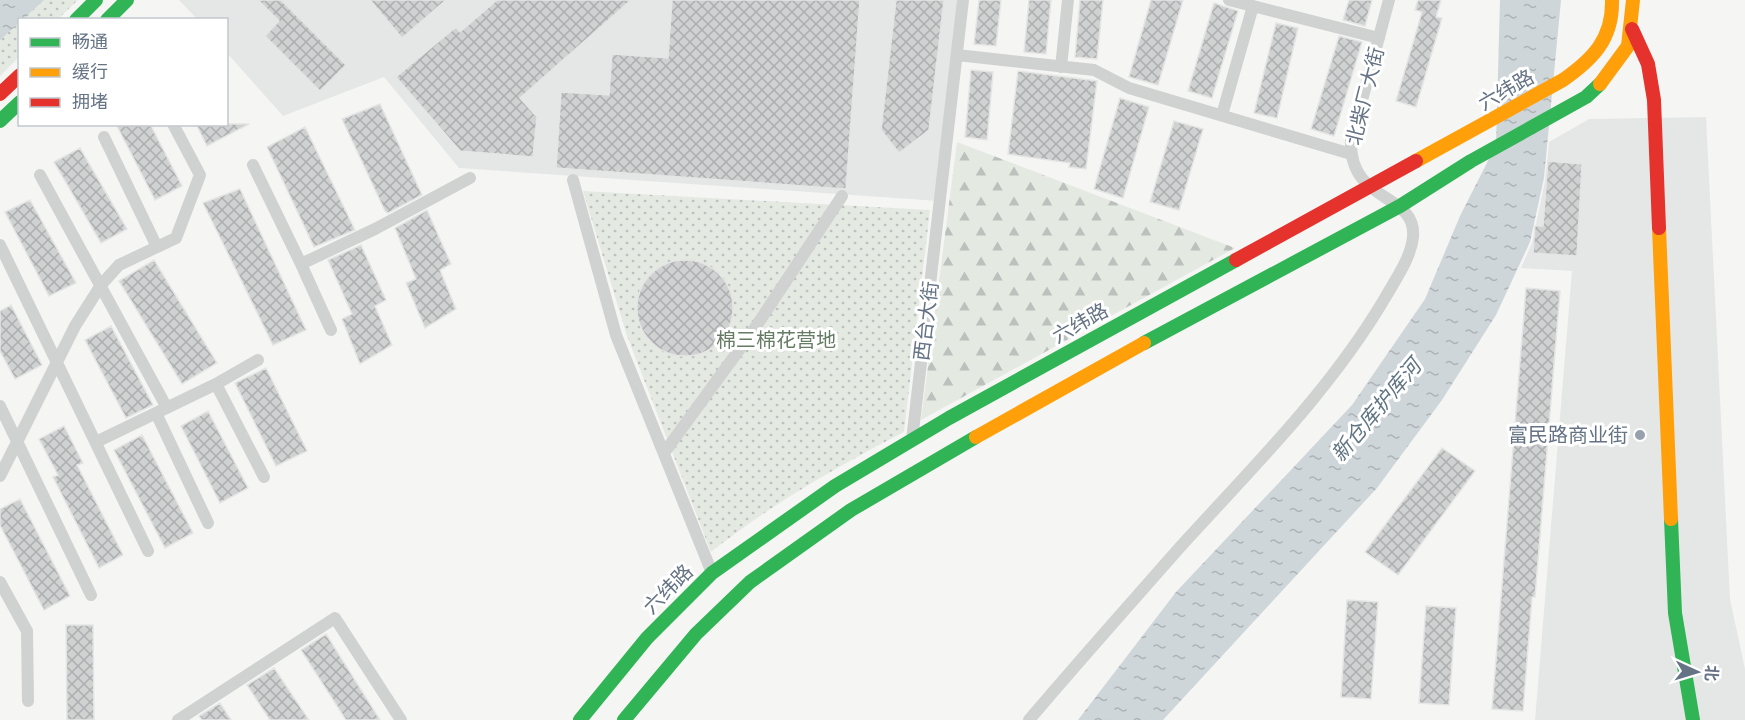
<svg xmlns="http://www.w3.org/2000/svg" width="1745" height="720" viewBox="0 0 1745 720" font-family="Inter,'Noto Sans SC',sans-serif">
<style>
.built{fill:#e5e7e7}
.grass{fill:url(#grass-dots)}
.forest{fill:url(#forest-firs)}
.water{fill:url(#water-ripples)}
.building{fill:url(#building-cross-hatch);stroke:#e4e5e4;stroke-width:1.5}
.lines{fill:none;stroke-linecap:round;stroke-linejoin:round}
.street{stroke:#d0d1d1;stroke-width:12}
.fast{stroke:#30b455;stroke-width:14}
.slow{stroke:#ff9f0a;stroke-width:14}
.jam{stroke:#e5322d;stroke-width:14}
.poi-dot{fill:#97a1ac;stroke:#fff;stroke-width:2}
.labels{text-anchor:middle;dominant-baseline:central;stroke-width:6;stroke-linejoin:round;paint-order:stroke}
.street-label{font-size:20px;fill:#657385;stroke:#fff}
.park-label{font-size:20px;fill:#667c64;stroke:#fff}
.poi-label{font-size:20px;fill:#657385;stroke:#fff;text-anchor:end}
.water-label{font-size:21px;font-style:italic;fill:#607582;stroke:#fff}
</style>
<defs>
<pattern id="grass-dots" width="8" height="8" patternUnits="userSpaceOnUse" patternTransform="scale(1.5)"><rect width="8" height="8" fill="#e4e9e2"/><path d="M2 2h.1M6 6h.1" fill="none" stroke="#bcc1bd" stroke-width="1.8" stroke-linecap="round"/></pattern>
<pattern id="forest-firs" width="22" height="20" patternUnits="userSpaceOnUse" patternTransform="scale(1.5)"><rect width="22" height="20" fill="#e4e9e2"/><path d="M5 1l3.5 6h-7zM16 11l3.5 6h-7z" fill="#bcc1bd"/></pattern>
<pattern id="water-ripples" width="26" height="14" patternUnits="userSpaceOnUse" patternTransform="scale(1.5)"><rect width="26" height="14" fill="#cfd6da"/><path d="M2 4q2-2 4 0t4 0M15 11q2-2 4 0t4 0" fill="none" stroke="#acb2b6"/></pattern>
<pattern id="building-cross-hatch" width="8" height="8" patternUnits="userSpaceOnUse" patternTransform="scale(1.5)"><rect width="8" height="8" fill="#d0d1d1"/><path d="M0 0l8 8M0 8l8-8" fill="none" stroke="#acaeaf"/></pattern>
</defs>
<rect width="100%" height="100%" fill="#f5f6f4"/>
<path class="built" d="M 179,0 L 957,0 L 938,201 L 459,168 L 384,77 L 283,116 L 227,53 L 226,20 L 197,19 Z
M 1706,117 L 1730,599 L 1745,669 L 1745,720 L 1535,720 L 1572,271 L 1521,268 L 1532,243 L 1545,181 L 1549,142 L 1589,119 Z"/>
<path class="grass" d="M 0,0 L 78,0 L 58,19 L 20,20 L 19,57 L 0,76 Z
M 583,191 L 930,210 L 904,432 C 836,467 772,504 711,552 L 627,336 Z"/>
<path class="forest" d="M 957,142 L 1235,248 L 921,420 Z"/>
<path class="water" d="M 0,0 L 44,0 L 23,19 L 20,20 L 19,23 L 0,40 Z
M 1500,0 L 1561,0 L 1544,178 L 1530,242 L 1496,315 L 1442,400 L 1377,488 L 1163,720 L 1078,720 L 1176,592 L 1352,405 L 1425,299 L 1460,216 L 1496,145 Z"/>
<path class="building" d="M 258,0 L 281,0 L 346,65 L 320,91 L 265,36 L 279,21 Z
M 370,0 L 446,0 L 402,38 Z
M 497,0 L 631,0 L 520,98 L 537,117 L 533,157 L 460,151 L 396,77 L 456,27 L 460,32 Z
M 672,0 L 860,0 L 846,189 L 556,168 L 561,92 L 609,95 L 612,54 L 668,58 Z
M 896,0 L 944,0 L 929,130 L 899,153 L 881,130 Z
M 979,0 L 1001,0 L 996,46 L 974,44 Z
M 1029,0 L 1051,0 L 1046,54 L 1024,52 Z
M 1080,0 L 1103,0 L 1097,59 L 1075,57 Z
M 1151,0 L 1183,0 L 1158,85 L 1129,77 Z
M 1349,0 L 1372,0 L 1365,26 L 1343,20 Z
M 1418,0 L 1441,0 L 1436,17 L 1442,18 L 1416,107 L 1396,101 L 1422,12 L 1415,10 Z
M 1214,3 L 1238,11 L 1212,98 L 1188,91 Z
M 1276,23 L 1298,28 L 1277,118 L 1254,113 Z
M 1339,36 L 1362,42 L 1334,136 L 1311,129 Z
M 971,70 L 993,72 L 987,140 L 965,137 Z
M 1018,71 L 1097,81 L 1086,169 L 1069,167 L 1070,163 L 1008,154 Z
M 1120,98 L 1149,107 L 1123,198 L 1094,189 Z
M 380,104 L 422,195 L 388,213 L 385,211 L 342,119 Z
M 1174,121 L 1203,129 L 1179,210 L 1150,202 Z
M 116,124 L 150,124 L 182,186 L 155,200 Z
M 196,124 L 249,124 L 207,146 Z
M 305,127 L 355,230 L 314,247 L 267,147 Z
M 80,148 L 127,229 L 101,243 L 54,162 Z
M 1548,161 L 1582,164 L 1577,256 L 1533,253 L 1535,226 L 1543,226 Z
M 240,189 L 306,330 L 273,345 L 203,203 Z
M 30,200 L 76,283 L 49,296 L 5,212 Z
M 427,210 L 451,264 L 440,270 L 456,309 L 425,328 L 406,283 L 416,279 L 395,228 Z
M 361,245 L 386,300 L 375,306 L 392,345 L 360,364 L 342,319 L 352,314 L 328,260 Z
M 154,260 L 217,363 L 182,384 L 119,281 Z
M637 308a48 48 0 1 1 96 0a48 48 0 1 1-96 0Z
M 1526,288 L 1560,291 L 1535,597 L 1532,597 L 1523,711 L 1492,709 Z
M 11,305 L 42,365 L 15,379 L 0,351 L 0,311 Z
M 111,326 L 153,405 L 126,418 L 85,340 Z
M 266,368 L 307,451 L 276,466 L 235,383 Z
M 208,411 L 248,488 L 220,503 L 181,426 Z
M 64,426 L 83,463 L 77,465 L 123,555 L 99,568 L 53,477 L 58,475 L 39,439 Z
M 142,435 L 193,533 L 165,548 L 114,450 Z
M 1442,448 L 1475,471 L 1398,575 L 1365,552 Z
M 20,499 L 70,596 L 44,610 L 0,525 L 0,509 Z
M 1347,600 L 1378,602 L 1371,699 L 1341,697 Z
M 1426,606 L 1456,608 L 1449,705 L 1419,703 Z
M 66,625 L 93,625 L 94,720 L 67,720 Z
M 326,634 L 380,720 L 346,720 L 301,650 Z
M 274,668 L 309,720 L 270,720 L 247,685 Z
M 220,703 L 231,720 L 202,720 L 199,716 Z"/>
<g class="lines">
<path class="street" d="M 1229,0 L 1379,38
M 957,55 L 1094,70 L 1129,88 L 1351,154
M 1061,67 L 1068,0
M 1222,115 L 1253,6
M 104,137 L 157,247
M 253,165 L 301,264 L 375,229 L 470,178
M 40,175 L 167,408
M 573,180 L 616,335 L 712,573
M 0,245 L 148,551
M 301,264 L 331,330
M 216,384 L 264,477
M 0,406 L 91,595
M 156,413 L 208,523
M 912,440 L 963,0
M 96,442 L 216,384 L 258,360
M 664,453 L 755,328 L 842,196
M 0,476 L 75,326 L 101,285 L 119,265 L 176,238 L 200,175 L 173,124
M 0,582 L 27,631 L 28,701
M 178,720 L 335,618 L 401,720
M 1029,720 C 1079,661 1130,604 1181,546 C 1253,467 1330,391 1385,298 C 1395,280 1411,258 1413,237 C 1417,192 1349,204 1351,141 L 1389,0"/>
<path class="fast" d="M 76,20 L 96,0
M 107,20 L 127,0
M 0,121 L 20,102
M 1144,343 L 1400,206 L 1471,161 L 1586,97 L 1600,84
M 1671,519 L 1675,613 L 1693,720
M 580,720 L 647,638 L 712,573 L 835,486 L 949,418 L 1236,260
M 624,720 L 696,634 L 750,582 L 851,510 L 976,437"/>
<path class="slow" d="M 1600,84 L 1628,46 L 1633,0
M 1416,161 L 1563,80 C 1593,59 1613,39 1612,0
M 1659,228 L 1671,519
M 976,437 L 1144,343"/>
<path class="jam" d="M 1632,29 L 1648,64 L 1654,100 L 1659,228
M 0,94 L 20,75
M 1236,260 L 1416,161"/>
</g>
<circle class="poi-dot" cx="1640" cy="435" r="6"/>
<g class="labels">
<g class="street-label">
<text transform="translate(1506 90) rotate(-30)">六纬路</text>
<text transform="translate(1365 96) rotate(-76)">北柴厂大街</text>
<text transform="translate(926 321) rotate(-83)">西台大街</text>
<text transform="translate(1080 323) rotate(-29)">六纬路</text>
<text transform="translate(668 589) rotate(-45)">六纬路</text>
</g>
<g class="park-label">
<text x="776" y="340">棉三棉花营地</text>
</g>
<g class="poi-label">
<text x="1628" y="435">富民路商业街</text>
</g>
<g class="water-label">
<text transform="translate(1376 410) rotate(-50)">新仓库护库河</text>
</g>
</g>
<rect x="18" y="18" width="210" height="108" fill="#ffffff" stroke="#c1c7ce" stroke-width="1.5"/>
<rect x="30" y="38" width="30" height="9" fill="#30b455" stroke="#c1c7ce" stroke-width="1.5"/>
<text x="72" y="48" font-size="18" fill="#657385">畅通</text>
<rect x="30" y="68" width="30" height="9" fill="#ff9f0a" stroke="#c1c7ce" stroke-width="1.5"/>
<text x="72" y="78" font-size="18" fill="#657385">缓行</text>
<rect x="30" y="98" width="30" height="9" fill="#e5322d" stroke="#c1c7ce" stroke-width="1.5"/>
<text x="72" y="108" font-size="18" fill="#657385">拥堵</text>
<g transform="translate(1697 672) rotate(94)" stroke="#ffffff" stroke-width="4.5" paint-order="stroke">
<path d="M0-4.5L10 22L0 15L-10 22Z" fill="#657385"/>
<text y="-9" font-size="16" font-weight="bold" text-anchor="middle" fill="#657385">北</text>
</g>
</svg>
